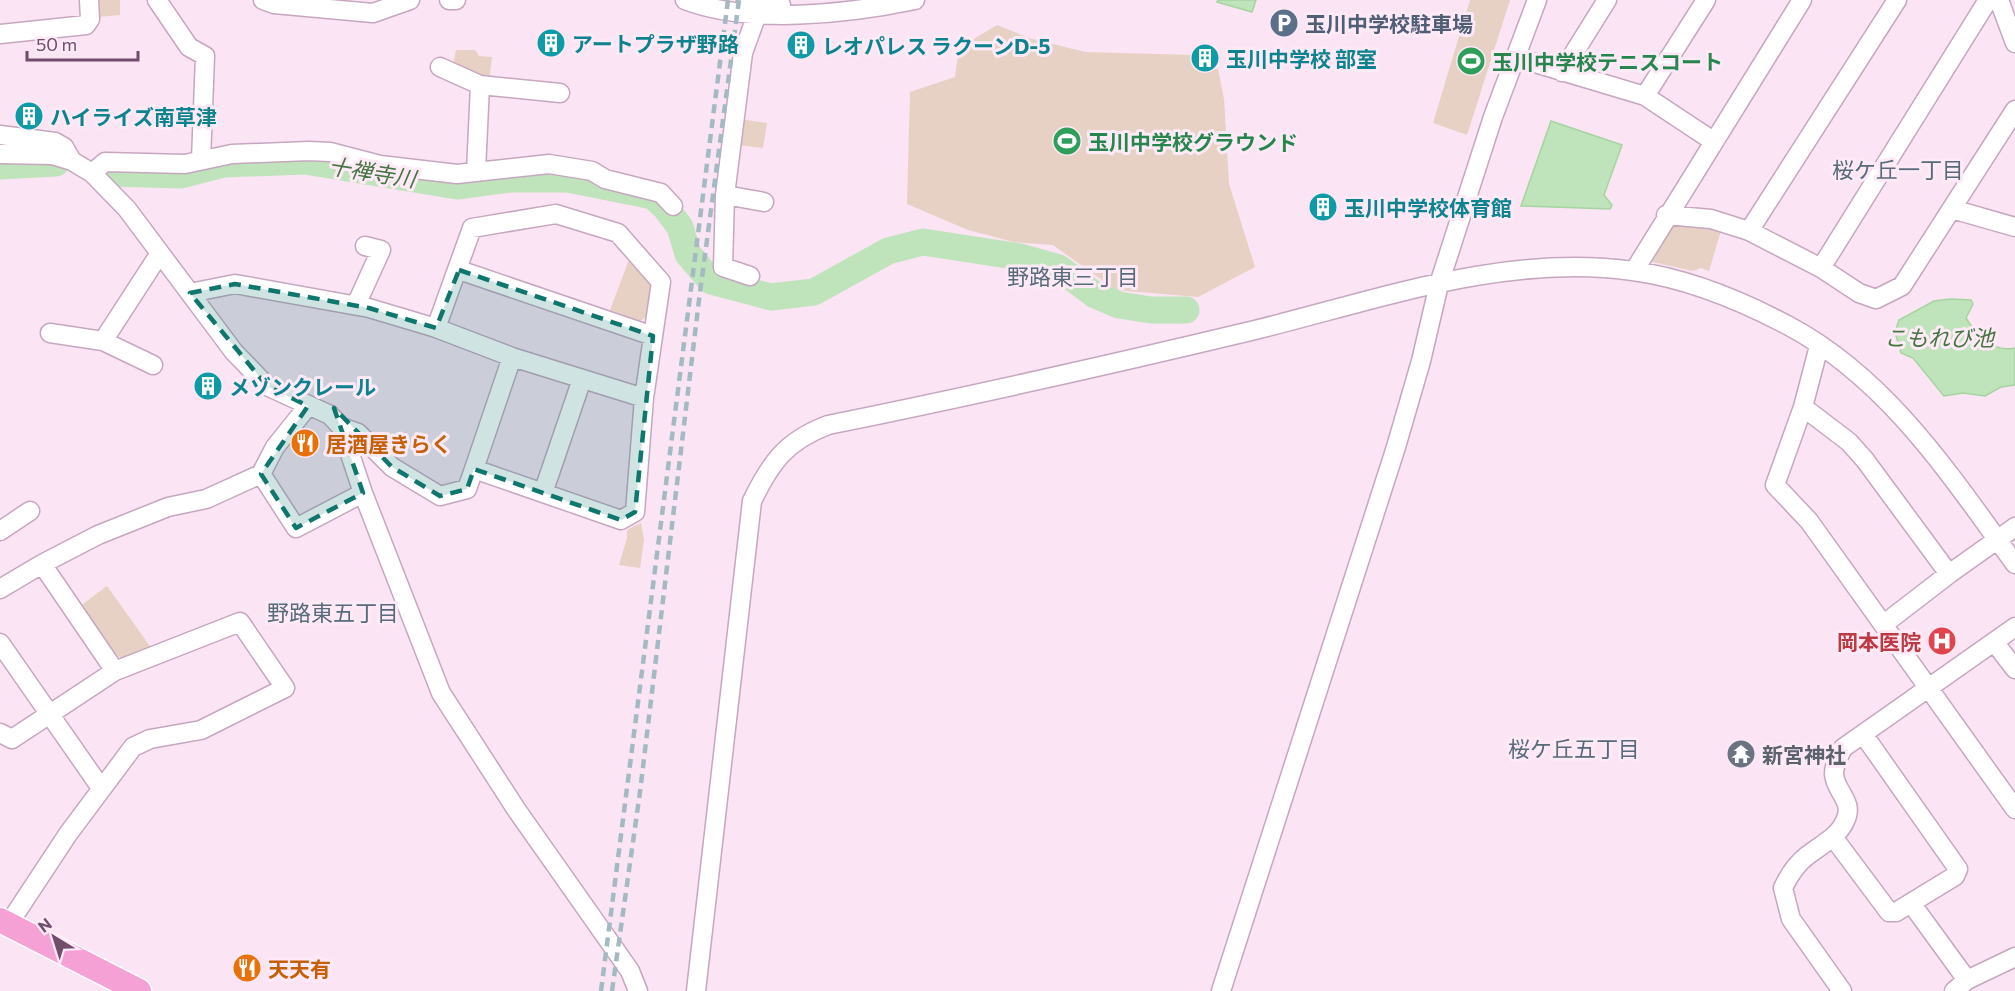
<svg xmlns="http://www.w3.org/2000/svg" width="2015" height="991" viewBox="0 0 2015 991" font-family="Commissioner,'Noto Sans JP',sans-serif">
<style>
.green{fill:#e7d0c4}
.water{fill:#bfe3ba;stroke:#a6d4a1;stroke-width:1.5}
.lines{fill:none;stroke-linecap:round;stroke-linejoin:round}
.river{stroke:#bfe3ba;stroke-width:27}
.minor-casing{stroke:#c6a7c0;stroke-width:21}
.major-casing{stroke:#fff;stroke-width:27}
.minor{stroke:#fff;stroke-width:18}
.major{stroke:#f5a1d5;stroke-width:24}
.rail{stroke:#a4bac3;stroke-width:4.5;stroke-dasharray:9 6;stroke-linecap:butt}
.marked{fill:#0f766e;fill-opacity:0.2;stroke:#0f766e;stroke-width:4.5;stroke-dasharray:12 8;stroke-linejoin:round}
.labels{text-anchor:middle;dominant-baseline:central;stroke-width:6;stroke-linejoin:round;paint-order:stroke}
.service-label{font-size:21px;font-weight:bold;fill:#4e5e75;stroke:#feeaf7;text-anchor:start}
.culture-label{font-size:21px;font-weight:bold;fill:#0d838f;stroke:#feeaf7;text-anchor:start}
.leisure-label{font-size:21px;font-weight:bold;fill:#27864d;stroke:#feeaf7;text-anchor:start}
.food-label{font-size:21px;font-weight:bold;fill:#c56008;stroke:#feeaf7;text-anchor:start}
.health-label{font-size:21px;font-weight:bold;fill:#be3a42;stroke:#feeaf7;text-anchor:end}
.worship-label{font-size:21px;font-weight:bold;fill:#5b616d;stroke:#feeaf7;text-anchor:start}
.neighbourhood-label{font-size:22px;fill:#576b7a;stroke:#feeaf7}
.water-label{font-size:22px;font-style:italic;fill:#457641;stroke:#feeaf7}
</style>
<rect width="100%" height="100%" fill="#fbe4f3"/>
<path class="green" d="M 98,0 L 120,0 L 120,15 L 98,17 Z
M 1470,0 L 1510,0 L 1467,135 L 1433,123 Z
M 997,25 L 1029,38 L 1085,52 L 1194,55 L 1199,70 L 1218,69 L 1224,99 L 1229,184 L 1255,267 L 1198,297 L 1116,290 L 1053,245 L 1014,242 L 968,230 L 907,204 L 910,92 L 955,77 L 959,48 Z
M 456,50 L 475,50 L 479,56 L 492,57 L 489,82 L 453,66 Z
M 738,119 L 767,123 L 763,148 L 738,145 Z
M 1671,221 L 1722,227 L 1709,271 L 1701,268 L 1693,271 L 1648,261 Z
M 629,260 L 652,285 L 648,316 L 640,321 L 610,310 Z
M 641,523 L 644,540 L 640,568 L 619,565 L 627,538 L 627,530 Z
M 107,586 L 152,649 L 124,660 L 112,652 L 80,606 Z"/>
<path class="water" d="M 1218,0 L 1256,0 L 1252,12 L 1217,2 Z
M 1551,121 L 1622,145 L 1604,195 L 1612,205 L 1610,209 L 1521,206 Z
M 1950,299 L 1971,300 L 1973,304 L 1966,318 C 1976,335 1993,353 2015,348 L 2015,385 L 2001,387 L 1985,396 L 1963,393 L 1944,396 L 1913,358 L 1901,353 L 1895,332 L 1899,320 L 1934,301 Z"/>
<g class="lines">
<path class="river" d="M 0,166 L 56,163
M 106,173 L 181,175 L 224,164 L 305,161 L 457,186 L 510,179 L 568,179 L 653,196 L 665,207 L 680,227 L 688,254 L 711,281 L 771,297 L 814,292 L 888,251 L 923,242 L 1020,257 L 1059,268 L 1095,295 L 1119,305 L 1151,310 L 1186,310"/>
<g class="minor-casing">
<path id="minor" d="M 157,0 L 189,47 L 205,56 L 201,160
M 263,0 L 274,4 L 373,13 L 410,0
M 449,0 L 456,0
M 685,0 C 750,25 848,14 915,0
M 746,0 L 781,5
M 1999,0 L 2015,43
M 0,34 L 86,25 L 90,19 L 89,0
M 1515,57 L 1645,96 L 1713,141
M 440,67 L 480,85 L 560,93
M 1562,72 L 1607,0
M 1645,96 L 1706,0
M 0,135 L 55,142 L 64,147 L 72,161
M 0,154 L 52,155 L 72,161 L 92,173 L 127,209 L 234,352 L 267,386 L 330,415 L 341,427 L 363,493 L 441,693 L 516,809 L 630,971 L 638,991
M 476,171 L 480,85
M 92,173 L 105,162 L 185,164 L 232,154 L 309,151 L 330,152 L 380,165 L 457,174 L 549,164 L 592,171 L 605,179 L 661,193 L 673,206
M 725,195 L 764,202
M 1952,209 L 2015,227
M 1666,215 L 1711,219 L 1749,231 L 1821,268 L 1859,293 L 1876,299 L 1902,286 L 2015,110
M 1749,231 L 1897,0
M 1821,268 L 1988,0
M 459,270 L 653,336
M 1634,271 L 1802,0
M 750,276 L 723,267 L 725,195 L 743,53 L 757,14
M 190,293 L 235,284 L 369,308 L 436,328 L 512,357 L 644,398
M 356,305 L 381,250 L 365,246
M 50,333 L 103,341 L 153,365
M 103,341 L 160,253
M 1819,346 L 1803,407 L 1775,485 L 1809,521 L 2015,809
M 1803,407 L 1849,442 L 1865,460 L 1949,574 L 2015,527
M 341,427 L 358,433 L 392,467 L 440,496 L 467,489 L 474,469 L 621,520 L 635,512 L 644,398 L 661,282 L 618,233 L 556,214 L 472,228 L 436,328
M 474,469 L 512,357
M 261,474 L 296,528 L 363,493
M 543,493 L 582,379
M 0,531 L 30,511
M 42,564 L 98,535 L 168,507 L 206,499 L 261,474 L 275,447 L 308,406
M 0,589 L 42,564 L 115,671 L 240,622 L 285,688 L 201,730 L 150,739 L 133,747 L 68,834 L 8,925
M 1884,624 L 1949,574
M 0,643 L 101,788
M 1995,643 L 2015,669
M 0,733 L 12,739 L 115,671
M 1833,837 L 1889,912 L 1896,912 L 1955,876 L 1958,869 L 1863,734
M 1911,903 L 1967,980
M 696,991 L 752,501 C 771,462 786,441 828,425 C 971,396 1113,364 1255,330 C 1377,300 1505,253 1633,271 C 1685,278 1742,301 1789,326 C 1888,379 1951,476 2015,564
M 1221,991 L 1396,447 L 1421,361 L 1439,284 L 1493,117 L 1537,0
M 1842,991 L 1791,919 L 1783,888 C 1789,875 1796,864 1808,855 C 1821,845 1838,837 1845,821 C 1855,801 1835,792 1834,774 C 1834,764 1839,756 1843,748 L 2015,627
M 1954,991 L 1967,980 L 2015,957"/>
</g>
<g class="major-casing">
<path id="major" d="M 0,920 L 139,991"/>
</g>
<use href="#minor" class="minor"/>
<use href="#major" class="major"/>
<path class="rail" d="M 601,991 L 728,0
M 612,991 L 640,792 L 699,300 L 739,0"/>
</g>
<path class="marked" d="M 459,270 L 653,336 L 635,512 L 621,520 L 474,469 L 467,489 L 440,496 L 392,467 L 334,408 L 363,493 L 296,528 L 261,474 L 308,406 L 267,386 L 190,293 L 235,284 L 369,308 L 436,328 Z"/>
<defs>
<g id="parking-disc" transform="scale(1.5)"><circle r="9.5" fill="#5c6f8a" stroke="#feeaf7"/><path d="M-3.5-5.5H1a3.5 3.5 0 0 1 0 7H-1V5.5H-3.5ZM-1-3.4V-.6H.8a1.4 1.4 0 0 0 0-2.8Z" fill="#fff"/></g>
<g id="building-disc" transform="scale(1.5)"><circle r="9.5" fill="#0f9aa8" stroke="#feeaf7"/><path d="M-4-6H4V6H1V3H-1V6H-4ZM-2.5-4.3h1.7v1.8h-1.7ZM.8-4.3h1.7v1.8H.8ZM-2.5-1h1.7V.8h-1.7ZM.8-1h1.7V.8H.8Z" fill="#fff"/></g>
<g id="stadium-disc" transform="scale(1.5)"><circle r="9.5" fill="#2e9e5b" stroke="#feeaf7"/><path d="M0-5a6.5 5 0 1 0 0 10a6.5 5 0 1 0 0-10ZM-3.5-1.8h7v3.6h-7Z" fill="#fff"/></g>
<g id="restaurant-disc" transform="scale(1.5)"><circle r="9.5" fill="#e8710a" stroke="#feeaf7"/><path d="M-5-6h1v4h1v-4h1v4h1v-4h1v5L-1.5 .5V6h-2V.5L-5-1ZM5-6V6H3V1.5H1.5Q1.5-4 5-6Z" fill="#fff"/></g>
<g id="hospital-disc" transform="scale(1.5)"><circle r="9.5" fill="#e0444e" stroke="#feeaf7"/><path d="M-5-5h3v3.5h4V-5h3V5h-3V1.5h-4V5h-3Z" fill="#fff"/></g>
<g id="temple-disc" transform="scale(1.5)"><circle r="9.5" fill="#6b7280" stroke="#feeaf7"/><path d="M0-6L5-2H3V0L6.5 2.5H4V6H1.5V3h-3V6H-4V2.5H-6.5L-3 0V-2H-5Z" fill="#fff"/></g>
</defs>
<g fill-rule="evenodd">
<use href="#parking-disc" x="1284" y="23"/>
<use href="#building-disc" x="551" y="43"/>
<use href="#building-disc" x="801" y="45"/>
<use href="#building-disc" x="1205" y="58"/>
<use href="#stadium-disc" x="1471" y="61"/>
<use href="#building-disc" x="29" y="116"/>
<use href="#stadium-disc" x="1067" y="141"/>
<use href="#building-disc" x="1323" y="207"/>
<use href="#building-disc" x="208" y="386"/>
<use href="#restaurant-disc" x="305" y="443"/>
<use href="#hospital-disc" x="1942" y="641"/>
<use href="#temple-disc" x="1741" y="754"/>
<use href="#restaurant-disc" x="247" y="968"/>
</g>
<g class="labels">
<g class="service-label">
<text x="1305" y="23">玉川中学校駐車場</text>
</g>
<g class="culture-label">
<text x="572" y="43">アートプラザ野路</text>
<text x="822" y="45">レオパレス ラクーンD-5</text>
<text x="1226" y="58">玉川中学校 部室</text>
<text x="50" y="116">ハイライズ南草津</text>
<text x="1344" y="207">玉川中学校体育館</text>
<text x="229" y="386">メゾンクレール</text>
</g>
<g class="leisure-label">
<text x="1492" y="61">玉川中学校テニスコート</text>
<text x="1088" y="141">玉川中学校グラウンド</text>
</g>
<g class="food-label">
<text x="326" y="443">居酒屋きらく</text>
<text x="268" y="968">天天有</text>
</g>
<g class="health-label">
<text x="1921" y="641">岡本医院</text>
</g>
<g class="worship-label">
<text x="1762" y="754">新宮神社</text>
</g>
<g class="neighbourhood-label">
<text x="1898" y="169">桜ケ丘一丁目</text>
<text x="1073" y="276">野路東三丁目</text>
<text x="333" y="612">野路東五丁目</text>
<text x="1574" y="748">桜ケ丘五丁目</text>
</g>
<g class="water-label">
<text transform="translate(372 172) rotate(9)">十禅寺川</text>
<text x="1939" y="337">こもれび池</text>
</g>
</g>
<g transform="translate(54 937) rotate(322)" stroke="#feeaf7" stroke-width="4.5" paint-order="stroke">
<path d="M0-4.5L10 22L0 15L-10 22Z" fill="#714c6d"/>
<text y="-9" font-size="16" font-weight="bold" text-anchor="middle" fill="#714c6d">N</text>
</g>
<path d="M27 51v9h111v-9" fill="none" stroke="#714c6d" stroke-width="3"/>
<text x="36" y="51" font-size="18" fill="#714c6d" stroke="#feeaf7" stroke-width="4.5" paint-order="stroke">50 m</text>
</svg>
